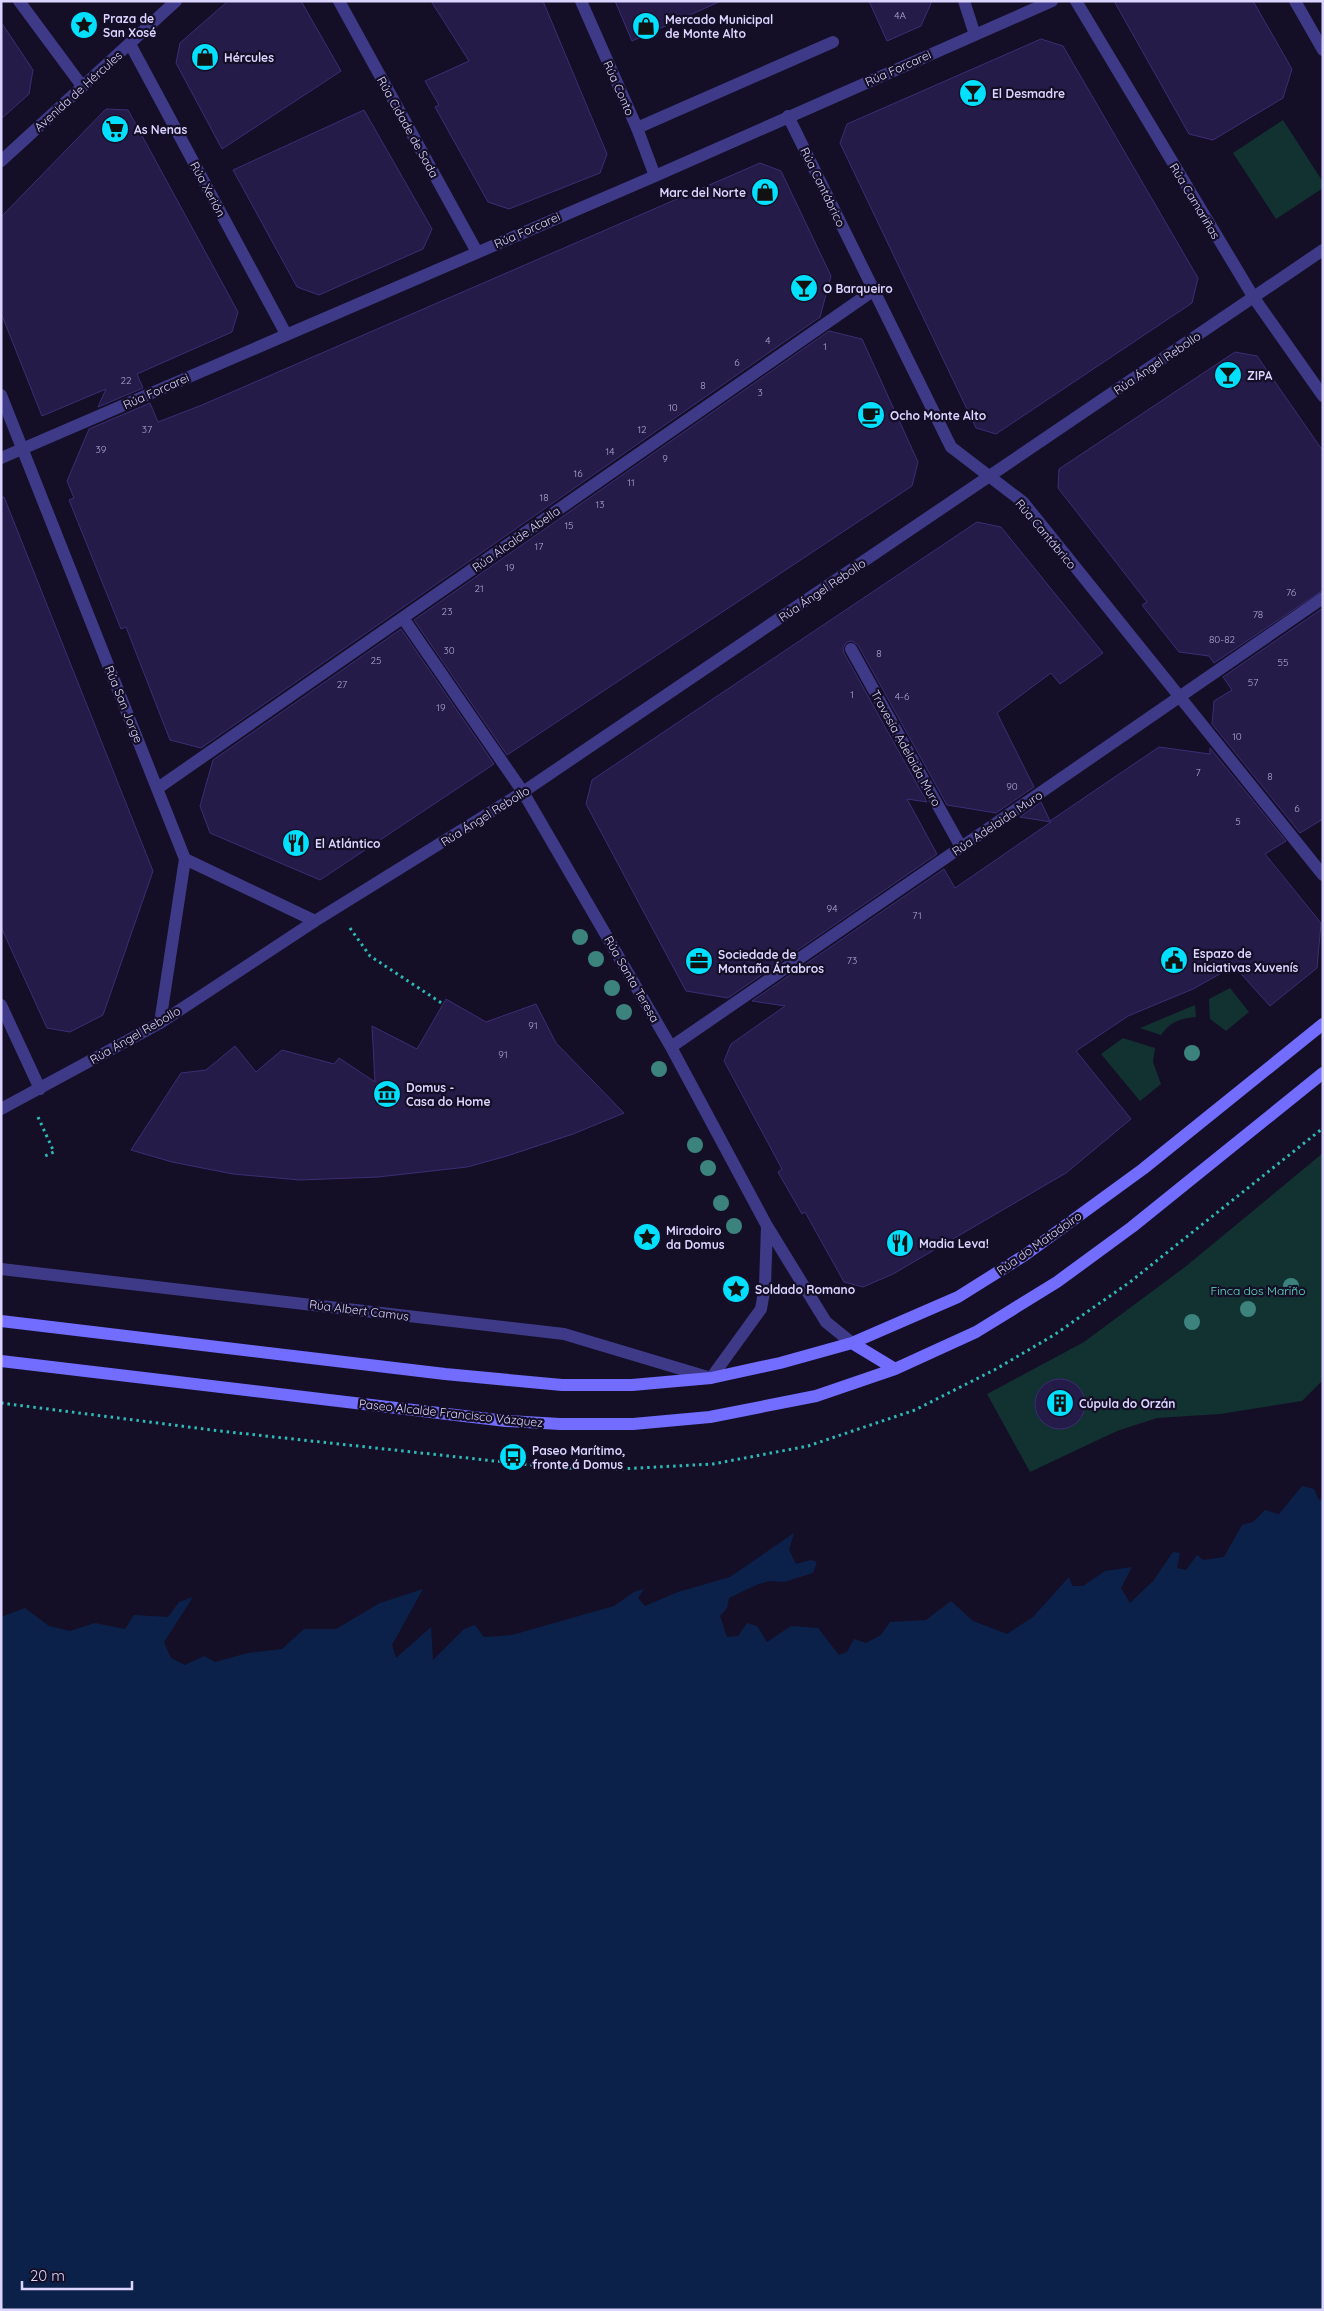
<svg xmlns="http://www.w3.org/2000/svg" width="1324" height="2311" viewBox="0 0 1324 2311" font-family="Quicksand,sans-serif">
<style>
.green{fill:#123131}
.water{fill:#0c214a}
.building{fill:#251b48;stroke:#3c2d75}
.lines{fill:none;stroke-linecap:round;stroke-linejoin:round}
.path{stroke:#2ebab4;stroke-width:3;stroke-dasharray:2.5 4;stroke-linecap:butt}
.lane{stroke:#3e3a87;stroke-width:12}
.street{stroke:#3e3a87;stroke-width:12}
.secondary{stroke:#726cff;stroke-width:12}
.tree{fill:#3d837d}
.labels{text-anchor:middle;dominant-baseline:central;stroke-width:4.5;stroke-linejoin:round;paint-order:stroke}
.number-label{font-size:10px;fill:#aea6d1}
.poi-label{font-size:12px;font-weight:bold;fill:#dbd5ff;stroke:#140f27;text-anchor:start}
.street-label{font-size:12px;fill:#dbd5ff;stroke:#140f27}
.park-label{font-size:12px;fill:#5fe2c3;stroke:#140f27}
</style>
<rect width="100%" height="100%" fill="#140f27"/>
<path class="green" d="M 1283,120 L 1323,182 L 1323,188 L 1276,219 L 1233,153 Z
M 1230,988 L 1249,1012 L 1226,1031 L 1210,1019 L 1209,999 Z
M 1195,1005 L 1196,1017 C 1181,1018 1170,1022 1161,1035 L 1140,1028 Z
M 1123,1038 L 1155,1048 L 1153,1062 L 1161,1084 L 1140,1101 L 1101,1054 Z
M 1323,1153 L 1323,1380 L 1302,1401 L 1220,1414 L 1157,1418 L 1117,1431 L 1030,1472 L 987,1394 L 1084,1342 L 1185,1267 Z"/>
<path class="water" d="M 1302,1486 L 1314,1489 L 1319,1500 L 1323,1499 L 1323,2310 L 1,2310 L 1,1617 L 25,1608 L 49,1626 L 70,1631 L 95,1623 L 125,1629 L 134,1615 L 168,1617 L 179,1602 L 193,1597 L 164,1642 L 171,1658 L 185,1665 L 204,1656 L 215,1662 L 248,1653 L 282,1649 L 304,1629 L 336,1629 L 380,1603 L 423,1589 L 392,1645 L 396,1658 L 431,1627 L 433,1660 L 464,1629 L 475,1625 L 484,1637 L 512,1635 L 614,1606 L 634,1592 L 644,1589 L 638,1598 L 645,1606 L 678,1592 L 730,1577 L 794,1533 L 789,1550 L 796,1564 L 811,1560 L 817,1562 L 813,1573 L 784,1582 L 769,1581 L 756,1585 L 729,1598 L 727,1608 L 720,1616 L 727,1637 L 738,1636 L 747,1623 L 757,1626 L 767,1642 L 791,1626 L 818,1628 L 839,1655 L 847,1652 L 854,1639 L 866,1643 L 881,1635 L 890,1622 L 926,1620 L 951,1601 L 973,1621 L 1007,1634 L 1033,1617 L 1069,1577 L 1072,1586 L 1083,1586 L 1105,1571 L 1132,1567 L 1121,1588 L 1130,1603 L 1153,1581 L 1173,1552 L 1180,1553 L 1177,1568 L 1186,1570 L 1197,1555 L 1203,1560 L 1224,1557 L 1242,1525 L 1253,1522 L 1265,1510 L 1279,1514 Z"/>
<path class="building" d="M 228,1 L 301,1 L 341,71 L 222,149 L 176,63 L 180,43 Z
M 431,1 L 543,1 L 607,154 L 600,173 L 509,209 L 488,202 L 435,107 L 439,105 L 425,81 L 469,61 Z
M 615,1 L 721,1 L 632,41 Z
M 869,1 L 932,1 L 921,26 L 887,41 Z
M 1114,1 L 1253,1 L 1292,69 L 1283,98 L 1213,140 L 1189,134 Z
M 1,22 L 33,70 L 29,94 L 1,119 Z
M 1041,39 L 1063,46 L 1198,278 L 1192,303 L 996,434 L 976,428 L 840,143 L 847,124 Z
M 106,109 L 128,110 L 238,312 L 232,332 L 137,374 L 143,388 L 98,407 L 106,389 L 42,416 L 1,313 L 1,217 Z
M 364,110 L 432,229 L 423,249 L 319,295 L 297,287 L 233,170 Z
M 760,163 L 781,171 L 831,276 L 820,317 L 201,748 L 170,740 L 126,627 L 121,629 L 69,500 L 74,498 L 67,481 L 89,429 L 150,403 L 158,422 L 202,405 Z
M 829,331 L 862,339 L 918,462 L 912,486 L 507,755 L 414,620 Z
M 1235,352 L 1257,356 L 1323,451 L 1323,590 L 1214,663 L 1209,656 L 1179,652 L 1142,605 L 1147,602 L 1058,488 L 1059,469 Z
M 1,497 L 4,497 L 153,871 L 103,1015 L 70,1032 L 47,1028 L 1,927 Z
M 977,522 L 1001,527 L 1103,653 L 1060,684 L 1051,673 L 997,713 L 1034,787 L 996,813 L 947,805 L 858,645 L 852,641 L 847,642 L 843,648 L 844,653 L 927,802 L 907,799 L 937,854 L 728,998 L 686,991 L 586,804 L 592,780 Z
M 1323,608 L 1323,819 L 1300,833 L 1212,724 L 1214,701 L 1232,690 L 1223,677 Z
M 401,629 L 494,764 L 320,880 L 210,833 L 200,806 L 213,760 Z
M 1159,747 L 1210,754 L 1210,748 L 1286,841 L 1265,854 L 1321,923 L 1317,968 L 1270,1006 L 1234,966 L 1193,989 L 1128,1016 L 1076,1051 L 1131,1119 L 1066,1173 L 893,1274 L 863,1287 L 844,1282 L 805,1212 L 802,1214 L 778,1172 L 782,1169 L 724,1061 L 731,1044 L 785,1006 L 752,1001 L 944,869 L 955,888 L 1051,822 L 1020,817 L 1041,802 L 1050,821 Z
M 446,999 L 486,1022 L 536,1004 L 556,1043 L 624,1113 L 573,1134 L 507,1156 L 467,1167 L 378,1177 L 300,1180 L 233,1174 L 172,1162 L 131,1150 L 181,1073 L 206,1070 L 235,1046 L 256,1072 L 282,1050 L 334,1064 L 339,1058 L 375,1082 L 372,1026 L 417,1049 Z
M1035 1404a25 25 0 1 1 50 0a25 25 0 1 1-50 0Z"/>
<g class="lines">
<path class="path" d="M 350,928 L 370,956 L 443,1004
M 38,1117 L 54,1152 L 45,1156
M 1,1403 L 220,1431 L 559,1468 L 620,1469 L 713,1464 L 808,1446 L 915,1410 L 996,1369 L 1054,1335 L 1130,1282 L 1323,1128"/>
<path class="lane" d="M 637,128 L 833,42"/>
<path class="street" d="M 19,1 L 82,86
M 339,1 L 477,252
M 581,1 L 637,128 L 655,176
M 964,1 L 975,35
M 1076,1 L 1254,298 L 1323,396
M 1295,1 L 1323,50
M 130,44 L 286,334
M 788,116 L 951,447 L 1023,502 L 1323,875
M 1,161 L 176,1
M 1,395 L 185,859 L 160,1023
M 1,458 L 655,176 L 1052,1
M 403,618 L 523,792 L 671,1047 L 767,1226 L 826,1322 L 852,1343
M 851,649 L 961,847
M 158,788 L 874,290
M 185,859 L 315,921
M 1,1005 L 40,1089
M 671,1047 L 1323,598
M 1,1109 L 160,1023 L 315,921 L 523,792 L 1323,250
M 1,1269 L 564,1334 L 711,1378 L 761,1309 L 765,1286 L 767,1226"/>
<path class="secondary" d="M 1,1321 L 445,1374 L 562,1385 L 632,1385 L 711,1378 L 780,1363 L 852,1343 L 958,1297 L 1025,1255 L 1143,1169 L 1323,1024
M 852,1343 L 895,1369
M 1,1361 L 506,1421 L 560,1424 L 633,1424 L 710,1417 L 816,1396 L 895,1369 L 976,1332 L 1057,1282 L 1132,1227 L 1323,1073"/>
</g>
<g class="tree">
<circle cx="580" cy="937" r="8"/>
<circle cx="596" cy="959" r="8"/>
<circle cx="612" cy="988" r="8"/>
<circle cx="624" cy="1012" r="8"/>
<circle cx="1192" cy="1053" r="8"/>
<circle cx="659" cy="1069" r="8"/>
<circle cx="695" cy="1145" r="8"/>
<circle cx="708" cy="1168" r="8"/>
<circle cx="721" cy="1203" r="8"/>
<circle cx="734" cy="1226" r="8"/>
<circle cx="1291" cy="1286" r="8"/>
<circle cx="1248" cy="1309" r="8"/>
<circle cx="1192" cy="1322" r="8"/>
</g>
<defs>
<g id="sight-disc" transform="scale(1.4375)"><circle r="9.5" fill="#01e1ff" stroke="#140f27"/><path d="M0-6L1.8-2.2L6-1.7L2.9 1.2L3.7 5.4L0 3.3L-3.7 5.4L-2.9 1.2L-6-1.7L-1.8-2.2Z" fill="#111"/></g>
<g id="shop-disc" transform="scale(1.4375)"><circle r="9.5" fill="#01e1ff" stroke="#140f27"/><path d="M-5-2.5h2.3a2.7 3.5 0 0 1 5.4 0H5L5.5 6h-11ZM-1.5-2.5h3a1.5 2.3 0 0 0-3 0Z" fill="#111"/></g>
<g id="bar-disc" transform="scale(1.4375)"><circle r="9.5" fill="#01e1ff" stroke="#140f27"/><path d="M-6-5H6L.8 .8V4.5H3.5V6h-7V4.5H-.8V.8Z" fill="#111"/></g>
<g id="supermarket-disc" transform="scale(1.4375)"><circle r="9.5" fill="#01e1ff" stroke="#140f27"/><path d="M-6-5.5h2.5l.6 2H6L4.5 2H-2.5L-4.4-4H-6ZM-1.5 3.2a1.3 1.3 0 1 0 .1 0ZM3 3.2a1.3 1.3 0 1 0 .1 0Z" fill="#111"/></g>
<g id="cafe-disc" transform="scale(1.4375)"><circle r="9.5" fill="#01e1ff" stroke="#140f27"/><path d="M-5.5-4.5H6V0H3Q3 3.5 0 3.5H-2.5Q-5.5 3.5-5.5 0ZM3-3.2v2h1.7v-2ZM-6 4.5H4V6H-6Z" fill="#111"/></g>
<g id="restaurant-disc" transform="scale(1.4375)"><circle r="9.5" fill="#01e1ff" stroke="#140f27"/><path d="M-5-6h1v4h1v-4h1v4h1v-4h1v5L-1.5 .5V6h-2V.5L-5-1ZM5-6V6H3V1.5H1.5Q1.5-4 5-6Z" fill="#111"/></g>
<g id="civic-disc" transform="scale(1.4375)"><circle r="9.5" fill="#01e1ff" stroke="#140f27"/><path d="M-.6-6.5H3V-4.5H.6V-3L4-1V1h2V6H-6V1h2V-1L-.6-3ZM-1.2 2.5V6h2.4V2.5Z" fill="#111"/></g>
<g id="office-disc" transform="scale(1.4375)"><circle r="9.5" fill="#01e1ff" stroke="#140f27"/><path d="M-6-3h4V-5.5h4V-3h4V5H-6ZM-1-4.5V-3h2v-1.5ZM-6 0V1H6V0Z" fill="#111"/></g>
<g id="museum-disc" transform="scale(1.4375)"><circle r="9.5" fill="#01e1ff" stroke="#140f27"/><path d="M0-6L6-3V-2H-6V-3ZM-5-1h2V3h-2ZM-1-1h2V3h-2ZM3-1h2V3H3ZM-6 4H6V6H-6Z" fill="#111"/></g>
<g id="building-disc" transform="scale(1.4375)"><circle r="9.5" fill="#01e1ff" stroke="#140f27"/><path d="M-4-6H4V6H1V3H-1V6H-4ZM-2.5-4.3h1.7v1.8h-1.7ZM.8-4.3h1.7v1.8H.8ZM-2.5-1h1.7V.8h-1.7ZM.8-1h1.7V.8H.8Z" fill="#111"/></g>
<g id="bus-disc" transform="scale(1.4375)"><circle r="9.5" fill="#01e1ff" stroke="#140f27"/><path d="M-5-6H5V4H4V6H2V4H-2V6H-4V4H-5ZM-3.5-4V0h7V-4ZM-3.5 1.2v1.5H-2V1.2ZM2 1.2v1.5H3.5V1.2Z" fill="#111"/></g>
</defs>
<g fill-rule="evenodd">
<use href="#sight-disc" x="84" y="25"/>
<use href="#shop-disc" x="646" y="26"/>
<use href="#shop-disc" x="205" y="57"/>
<use href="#bar-disc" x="973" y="93"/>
<use href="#supermarket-disc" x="115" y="129"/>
<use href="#shop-disc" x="765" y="192"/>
<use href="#bar-disc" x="804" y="288"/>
<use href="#bar-disc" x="1228" y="375"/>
<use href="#cafe-disc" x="871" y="415"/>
<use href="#restaurant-disc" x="296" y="843"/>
<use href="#civic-disc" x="1174" y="960"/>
<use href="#office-disc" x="699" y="961"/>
<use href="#museum-disc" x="387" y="1094"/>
<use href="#sight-disc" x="647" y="1237"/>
<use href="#restaurant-disc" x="900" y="1243"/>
<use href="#sight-disc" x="736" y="1289"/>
<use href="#building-disc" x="1060" y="1403"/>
<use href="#bus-disc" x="513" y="1457"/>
</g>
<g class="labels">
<g class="number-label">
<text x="900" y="15">4A</text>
<text x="768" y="340">4</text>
<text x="825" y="346">1</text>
<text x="737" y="362">6</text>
<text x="126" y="380">22</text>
<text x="703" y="385">8</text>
<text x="760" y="392">3</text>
<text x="673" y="407">10</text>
<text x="147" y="429">37</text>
<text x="642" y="429">12</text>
<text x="101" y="449">39</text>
<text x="610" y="451">14</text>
<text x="665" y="458">9</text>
<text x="578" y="473">16</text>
<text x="631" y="482">11</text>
<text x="544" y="497">18</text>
<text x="600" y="504">13</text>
<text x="569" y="525">15</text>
<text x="539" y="546">17</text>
<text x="510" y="567">19</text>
<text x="479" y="588">21</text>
<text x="1291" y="592">76</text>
<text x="447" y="611">23</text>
<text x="1258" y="614">78</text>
<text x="1222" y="639">80-82</text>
<text x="449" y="650">30</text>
<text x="879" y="653">8</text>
<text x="376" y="660">25</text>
<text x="1283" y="662">55</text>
<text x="1253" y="682">57</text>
<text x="342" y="684">27</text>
<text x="852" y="694">1</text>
<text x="902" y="696">4-6</text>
<text x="441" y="707">19</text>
<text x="1237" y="736">10</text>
<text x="1198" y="772">7</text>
<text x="1270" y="776">8</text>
<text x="1012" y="786">90</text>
<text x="1297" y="808">6</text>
<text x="1238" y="821">5</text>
<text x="832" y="908">94</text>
<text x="917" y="915">71</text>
<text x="852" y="960">73</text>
<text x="533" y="1025">91</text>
<text x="503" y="1054">91</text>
</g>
<g class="poi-label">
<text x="103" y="18">Praza de<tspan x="103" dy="14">San Xosé</tspan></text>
<text x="665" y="19">Mercado Municipal<tspan x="665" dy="14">de Monte Alto</tspan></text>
<text x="224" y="57">Hércules</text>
<text x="992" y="93">El Desmadre</text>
<text x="134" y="129">As Nenas</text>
<text x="746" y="192" text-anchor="end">Marc del Norte</text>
<text x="823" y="288">O Barqueiro</text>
<text x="1247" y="375">ZIPA</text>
<text x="890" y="415">Ocho Monte Alto</text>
<text x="315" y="843">El Atlántico</text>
<text x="1193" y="953">Espazo de<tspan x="1193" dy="14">Iniciativas Xuvenís</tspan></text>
<text x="718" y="954">Sociedade de<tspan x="718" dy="14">Montaña Ártabros</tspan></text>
<text x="406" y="1087">Domus -<tspan x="406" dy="14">Casa do Home</tspan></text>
<text x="666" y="1230">Miradoiro<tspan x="666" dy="14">da Domus</tspan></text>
<text x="919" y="1243">Madia Leva!</text>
<text x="755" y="1289">Soldado Romano</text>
<text x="1079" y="1403">Cúpula do Orzán</text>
<text x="532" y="1450">Paseo Marítimo,<tspan x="532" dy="14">fronte á Domus</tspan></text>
</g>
<g class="street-label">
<text transform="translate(898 68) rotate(-24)">Rúa Forcarei</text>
<text transform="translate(619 88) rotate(66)">Rúa Conto</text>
<text transform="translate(78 91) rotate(-42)">Avenida de Hércules</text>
<text transform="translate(408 127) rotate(61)">Rúa Cidade de Sada</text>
<text transform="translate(823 187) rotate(64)">Rúa Cantábrico</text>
<text transform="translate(208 189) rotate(62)">Rúa Xerión</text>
<text transform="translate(1195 201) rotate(59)">Rúa Camariñas</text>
<text transform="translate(527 230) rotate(-24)">Rúa Forcarei</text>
<text transform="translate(1157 363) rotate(-34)">Rúa Ángel Rebollo</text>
<text transform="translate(156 391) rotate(-24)">Rúa Forcarei</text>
<text transform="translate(1046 534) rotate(50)">Rúa Cantábrico</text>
<text transform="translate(516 539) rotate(-35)">Rúa Alcalde Abella</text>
<text transform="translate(822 590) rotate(-34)">Rúa Ángel Rebollo</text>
<text transform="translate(124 704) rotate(68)">Rúa San Jorge</text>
<text transform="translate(906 748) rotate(61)">Travesía Adelaida Muro</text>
<text transform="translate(485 816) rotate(-32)">Rúa Ángel Rebollo</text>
<text transform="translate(997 823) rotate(-34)">Rúa Adelaida Muro</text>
<text transform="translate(632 979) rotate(60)">Rúa Santa Teresa</text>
<text transform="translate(135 1035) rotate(-30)">Rúa Ángel Rebollo</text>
<text transform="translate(1039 1243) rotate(-35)">Rúa do Matadoiro</text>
<text transform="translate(359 1310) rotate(7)">Rúa Albert Camus</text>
<text transform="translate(451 1413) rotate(6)">Paseo Alcalde Francisco Vázquez</text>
</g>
<g class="park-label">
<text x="1258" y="1290">Finca dos Mariño</text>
</g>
</g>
<rect width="1324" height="2311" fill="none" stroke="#dbd5ff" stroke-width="5"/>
<path d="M22 2281v8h110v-8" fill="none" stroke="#dbd5ff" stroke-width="2.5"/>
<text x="30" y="2281" font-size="15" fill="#dbd5ff" stroke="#140f27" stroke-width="4" paint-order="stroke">20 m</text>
</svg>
